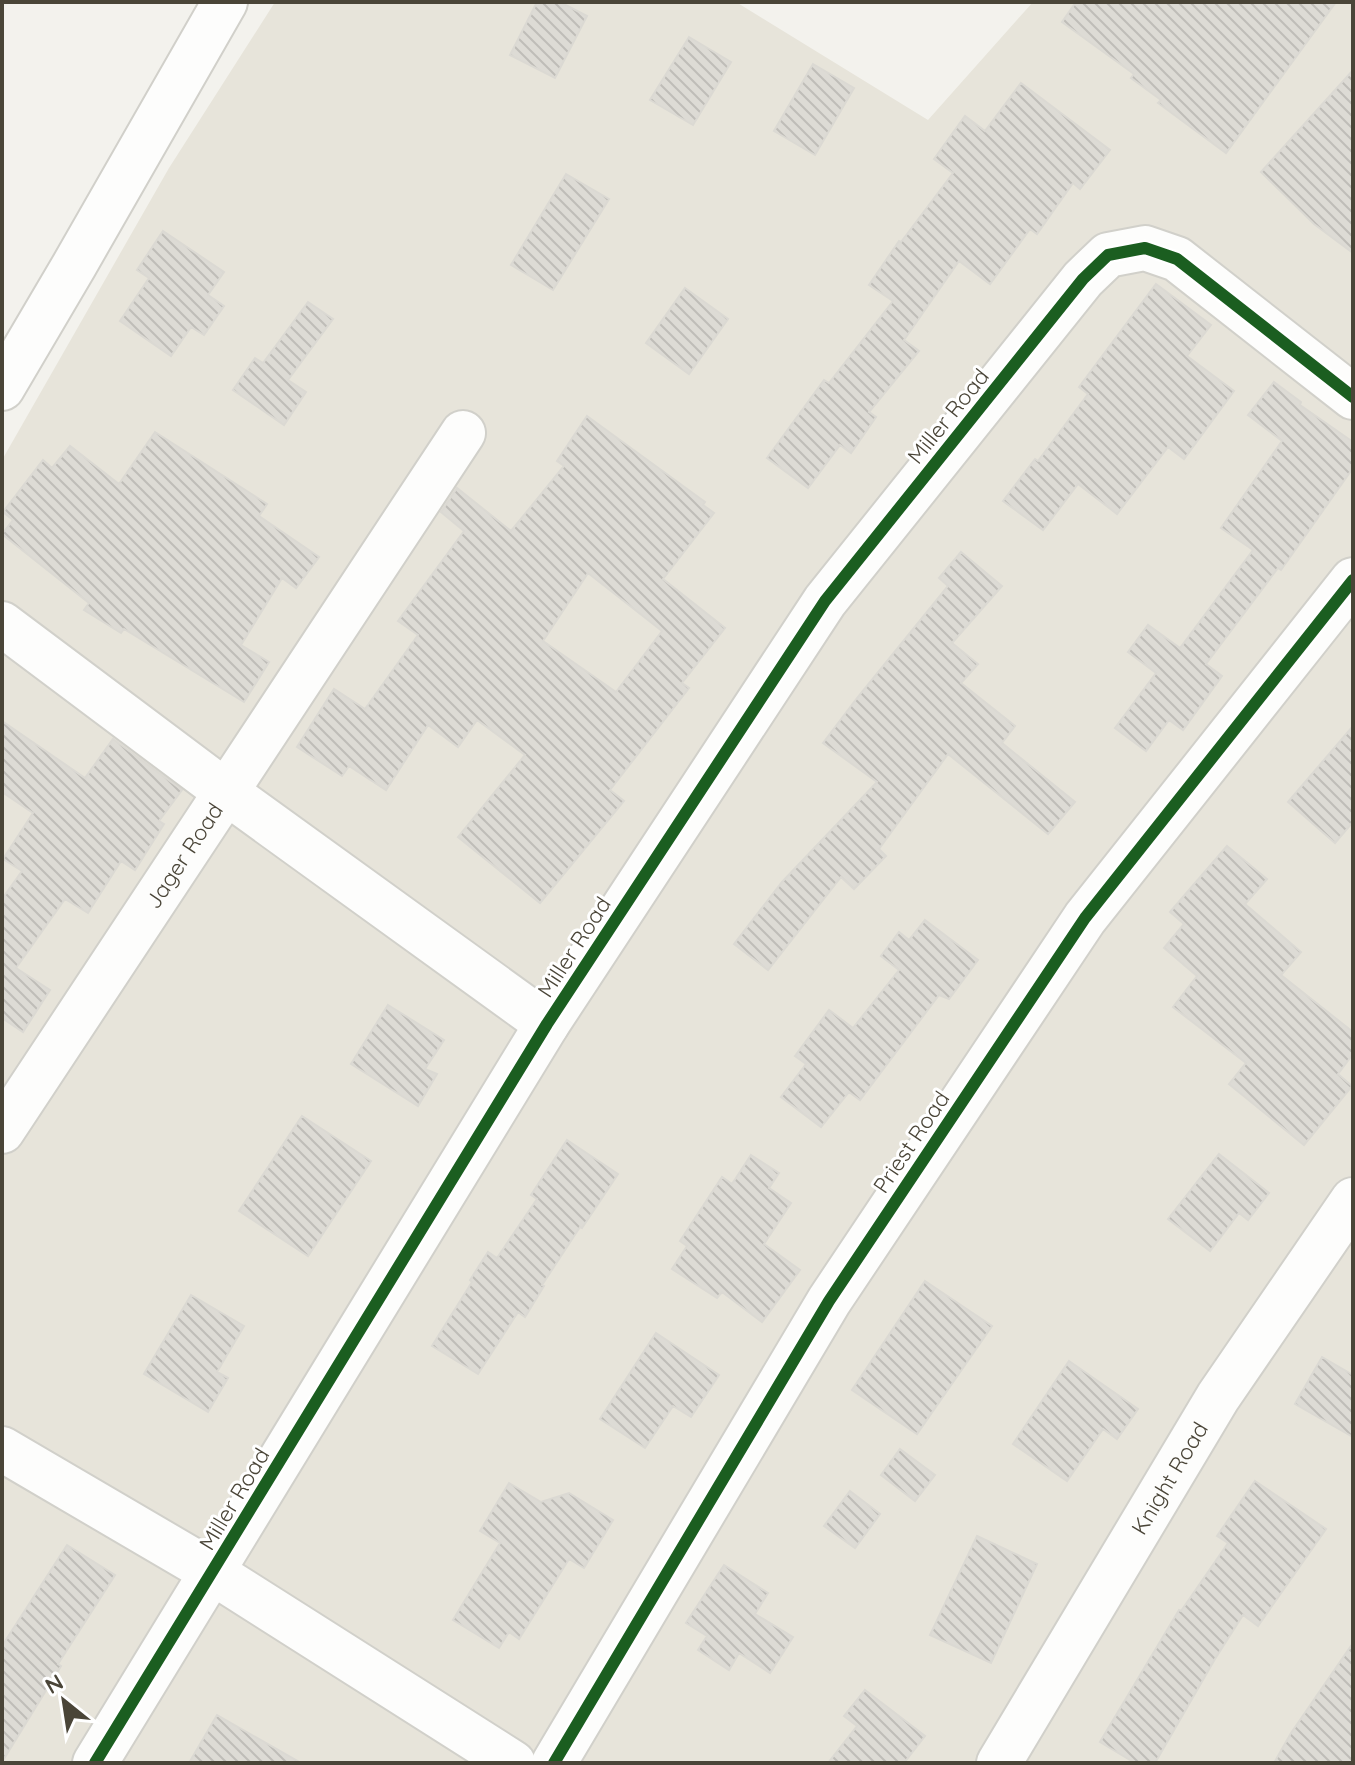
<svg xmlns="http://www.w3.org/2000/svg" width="1355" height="1765" viewBox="0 0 1355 1765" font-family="Quicksand,sans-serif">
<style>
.residential{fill:#e7e4da}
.building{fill:url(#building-back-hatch);stroke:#dbd9d3;stroke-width:2;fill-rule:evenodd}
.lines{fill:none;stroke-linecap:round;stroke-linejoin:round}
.minor-casing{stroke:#d1d0ca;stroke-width:48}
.minor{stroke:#fdfdfc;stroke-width:44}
.cycleway-casing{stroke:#fff;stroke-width:17}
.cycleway{stroke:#1b5e20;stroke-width:12}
.labels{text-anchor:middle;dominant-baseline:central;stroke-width:6;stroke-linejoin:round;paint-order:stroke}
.street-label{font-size:22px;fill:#4a4538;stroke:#fff}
</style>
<defs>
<pattern id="building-back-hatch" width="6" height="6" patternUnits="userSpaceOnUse" patternTransform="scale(2)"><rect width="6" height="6" fill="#dddbd5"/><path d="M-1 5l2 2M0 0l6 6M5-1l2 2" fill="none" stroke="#bfbdb8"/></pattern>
</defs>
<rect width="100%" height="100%" fill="#f3f2ed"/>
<path class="residential" d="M 275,2 L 736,2 L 928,120 L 1033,2 L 1353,2 L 1353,1763 L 2,1763 L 2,460 L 169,168 Z"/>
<path class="building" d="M 537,2 L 560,2 L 587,16 L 555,78 L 510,55 Z
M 1076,2 L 1336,2 L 1226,153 L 1158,103 L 1161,100 L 1131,78 L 1134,74 L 1062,22 Z
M 689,37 L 731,62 L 693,125 L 650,100 Z
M 813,64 L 854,88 L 815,155 L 774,131 Z
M 1353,70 L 1353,253 L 1314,224 L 1261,172 Z
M 1021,83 L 1110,150 L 1080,189 L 1073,183 L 1037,234 L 1030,229 L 990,284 L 959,261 L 904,340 L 919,351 L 869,412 L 876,417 L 851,453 L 840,445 L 808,488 L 767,458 L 824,380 L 829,383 L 893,301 L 869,285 L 899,241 L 901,242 L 953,173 L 934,159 L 965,116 L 985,131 Z
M 566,174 L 609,199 L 553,290 L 511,265 Z
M 163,231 L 224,272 L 208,295 L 224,306 L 204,335 L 191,327 L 171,356 L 120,321 L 149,278 L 137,270 Z
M 1156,284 L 1211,325 L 1187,356 L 1234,391 L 1184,459 L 1168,447 L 1117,514 L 1078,484 L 1043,530 L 1003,501 L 1035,459 L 1038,461 L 1088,394 L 1079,387 Z
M 685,288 L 728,319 L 689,374 L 646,343 Z
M 308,302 L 333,319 L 288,380 L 306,392 L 284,425 L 233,390 L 255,358 L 263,363 Z
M 1274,382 L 1301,402 L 1300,405 L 1353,442 L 1353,468 L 1281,570 L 1278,568 L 1206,664 L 1222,676 L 1183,730 L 1169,720 L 1146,751 L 1115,728 L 1156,673 L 1128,652 L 1148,625 L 1180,648 L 1253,550 L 1221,528 L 1282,441 L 1248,415 Z
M 587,416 L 705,502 L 703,505 L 714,513 L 663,579 L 725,628 L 682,683 L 689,688 L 610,790 L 624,801 L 540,903 L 458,837 L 525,755 L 477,720 L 458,747 L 428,725 L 386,790 L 349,766 L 342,776 L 297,747 L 334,689 L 365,709 L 418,635 L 398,621 L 464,531 L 441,512 L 457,488 L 511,531 L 564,466 L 557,461 ZM 588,573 L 662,631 L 616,692 L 543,641 Z
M 155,432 L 267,504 L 259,516 L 319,557 L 296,588 L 282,578 L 241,645 L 269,662 L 244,702 L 124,629 L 121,633 L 84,610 L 89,603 L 2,534 L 13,520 L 3,512 L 43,460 L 52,468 L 70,446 L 119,484 Z
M 961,552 L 1002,586 L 952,643 L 978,664 L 961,683 L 1015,726 L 1002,743 L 1075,802 L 1048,834 L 948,754 L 879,849 L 886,856 L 854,889 L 841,877 L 768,970 L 734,944 L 782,882 L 877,782 L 823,743 L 857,698 L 948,586 L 939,578 Z
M 2,721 L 85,778 L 113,739 L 182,790 L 159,821 L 164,824 L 135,870 L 121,861 L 88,913 L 65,899 L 16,968 L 50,990 L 23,1032 L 2,1018 L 2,899 L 22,871 L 3,859 L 33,813 L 2,792 Z
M 1353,726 L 1353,822 L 1335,843 L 1288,802 Z
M 1227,846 L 1267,879 L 1245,904 L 1301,952 L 1281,975 L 1353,1032 L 1353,1054 L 1338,1074 L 1352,1086 L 1304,1145 L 1229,1084 L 1246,1063 L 1173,1007 L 1197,976 L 1164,948 L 1184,924 L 1170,912 Z
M 925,920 L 978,960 L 949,999 L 939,995 L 860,1100 L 849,1092 L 821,1127 L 781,1097 L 806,1064 L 795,1056 L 829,1010 L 853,1028 L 899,970 L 881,956 L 899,932 L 909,940 Z
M 388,1005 L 444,1040 L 425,1069 L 437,1074 L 418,1106 L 351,1064 Z
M 302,1116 L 371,1161 L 308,1256 L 239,1211 Z
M 567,1140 L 618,1174 L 582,1228 L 580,1227 L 542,1285 L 544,1286 L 525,1317 L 518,1312 L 478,1374 L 432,1346 L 472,1282 L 470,1280 L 488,1252 L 497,1258 L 537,1199 L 531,1195 Z
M 1219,1154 L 1269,1193 L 1248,1220 L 1239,1213 L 1210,1251 L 1168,1219 Z
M 751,1155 L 779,1173 L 769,1188 L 791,1203 L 764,1244 L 800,1270 L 762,1322 L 722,1292 L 717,1298 L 672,1269 L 687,1246 L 680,1241 L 722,1177 L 732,1184 Z
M 925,1281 L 992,1326 L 917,1434 L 852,1390 Z
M 191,1295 L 244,1326 L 217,1372 L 228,1378 L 208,1412 L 144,1374 Z
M 656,1333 L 719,1375 L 691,1417 L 673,1406 L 645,1448 L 600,1419 Z
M 1322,1357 L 1353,1375 L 1353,1437 L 1295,1404 Z
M 1069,1361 L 1138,1409 L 1117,1439 L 1103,1429 L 1067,1481 L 1013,1444 Z
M 900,1449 L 935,1475 L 915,1501 L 881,1475 Z
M 1255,1481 L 1326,1529 L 1258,1626 L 1243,1615 L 1215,1659 L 1155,1763 L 1135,1763 L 1100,1742 L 1179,1610 L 1181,1611 L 1228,1543 L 1217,1536 Z
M 509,1483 L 541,1502 L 569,1493 L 613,1520 L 584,1568 L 569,1559 L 519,1639 L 509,1632 L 499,1648 L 453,1620 L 500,1543 L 480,1531 Z
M 850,1491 L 880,1514 L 855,1548 L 824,1526 Z
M 977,1536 L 1037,1564 L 991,1663 L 930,1635 Z
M 67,1545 L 115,1575 L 58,1664 L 61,1666 L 2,1762 L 2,1646 Z
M 724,1565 L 768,1593 L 755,1614 L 793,1637 L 770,1673 L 739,1653 L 729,1670 L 698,1650 L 707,1636 L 686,1623 Z
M 1353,1643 L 1353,1763 L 1274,1763 L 1291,1733 Z
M 865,1690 L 925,1736 L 904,1763 L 828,1763 L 857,1726 L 844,1716 Z
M 217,1715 L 301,1763 L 189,1763 Z"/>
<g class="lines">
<g class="minor-casing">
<g id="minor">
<path d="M 2,388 L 75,264 L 225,2"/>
<path d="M 2,624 L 226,792 L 463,433"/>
<path id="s1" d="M 2,1131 L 226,792 L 547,1024"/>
<path d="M 2,1449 L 212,1572 L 513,1763"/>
<path d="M 95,1763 L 547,1024 L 825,601 L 1083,279 L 1108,255 L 1145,248 L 1177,259 L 1353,397"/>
<path d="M 554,1763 L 829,1301 L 1085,918 L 1353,580"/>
<path id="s2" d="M 999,1763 L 1218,1397 L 1353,1200"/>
</g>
</g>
<use href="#minor" class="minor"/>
<g class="cycleway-casing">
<path id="cycleway" d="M 95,1763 L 547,1024 L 825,601 L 1083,279 L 1108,255 L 1145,248 L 1177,259 L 1353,397
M 554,1763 L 829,1301 L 1085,918 L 1353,580"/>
</g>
<use href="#cycleway" class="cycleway"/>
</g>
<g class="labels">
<g class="street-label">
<text transform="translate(948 416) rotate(-51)">Miller Road</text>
<text stroke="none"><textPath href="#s1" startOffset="330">Jager Road</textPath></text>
<text transform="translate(574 947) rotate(-57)">Miller Road</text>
<text transform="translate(911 1142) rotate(-56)">Priest Road</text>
<text stroke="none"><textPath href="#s2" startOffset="332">Knight Road</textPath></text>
<text transform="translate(234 1499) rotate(-59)">Miller Road</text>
</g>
</g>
<rect width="1355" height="1765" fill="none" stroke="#4a4538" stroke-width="8"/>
<g transform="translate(64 1701) rotate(330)" stroke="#ffffff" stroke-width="6" paint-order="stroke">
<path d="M0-6L14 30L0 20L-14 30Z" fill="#4a4538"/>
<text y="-12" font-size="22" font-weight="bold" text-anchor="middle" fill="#4a4538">N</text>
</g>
</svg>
